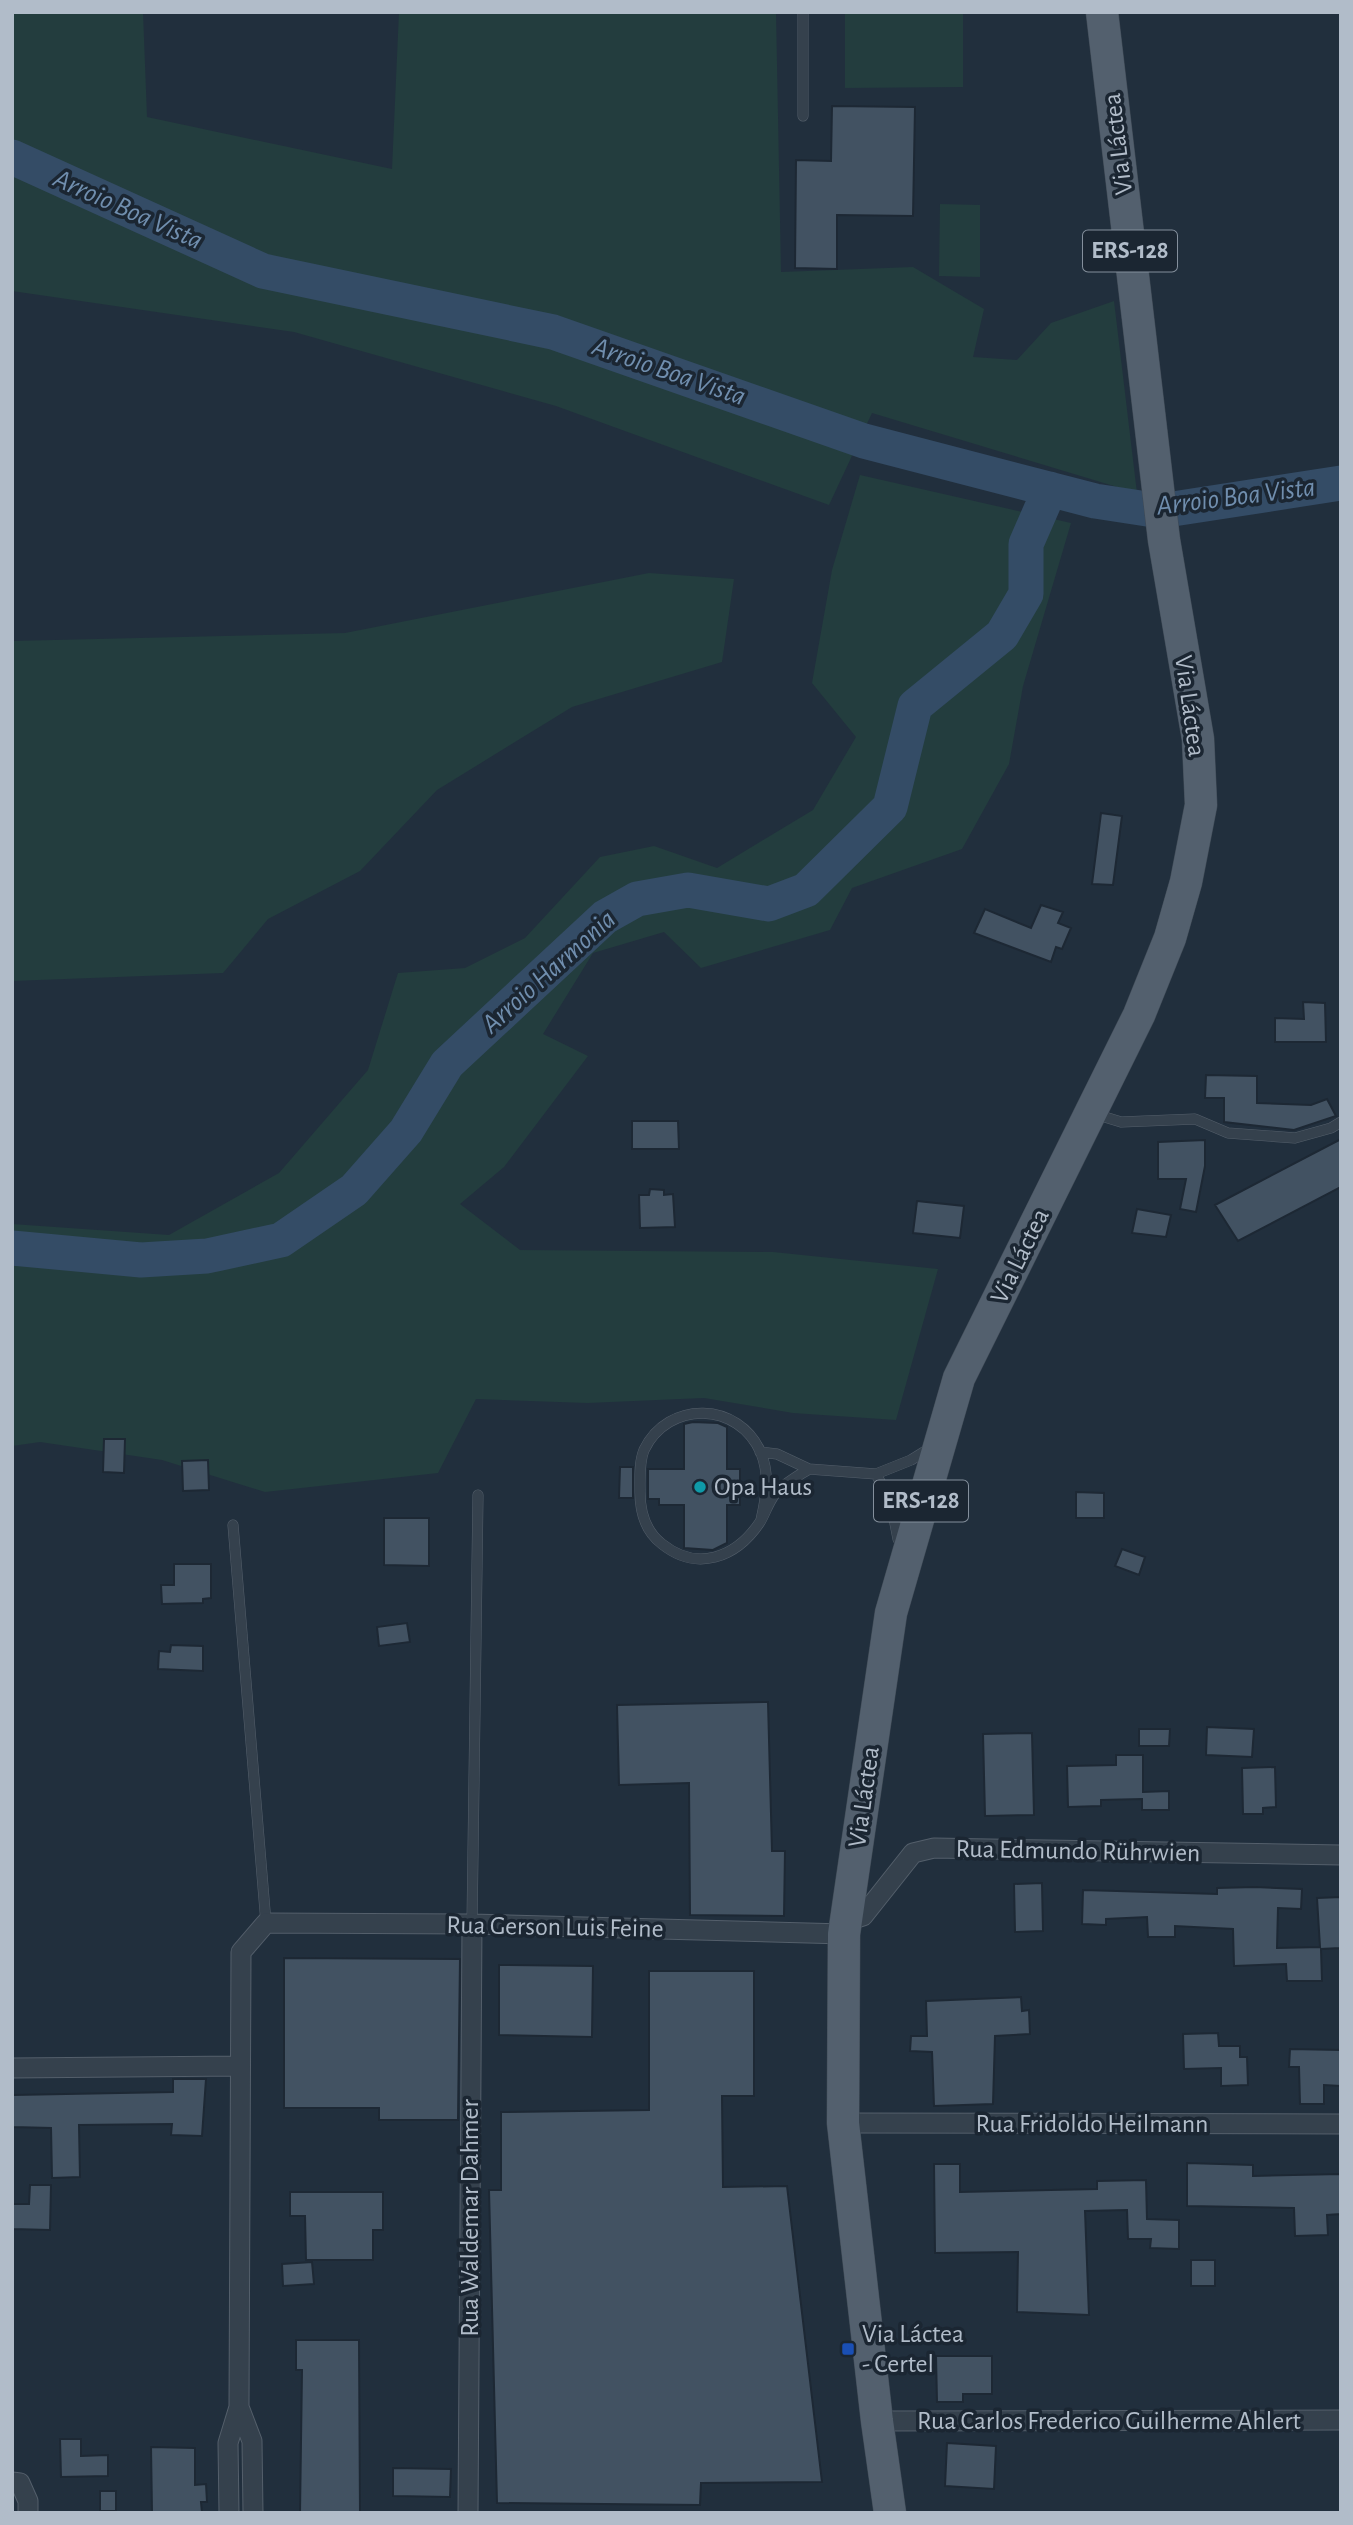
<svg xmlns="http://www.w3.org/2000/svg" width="1353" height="2525" viewBox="0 0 1353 2525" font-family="'Alegreya Sans',sans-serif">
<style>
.green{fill:#233d3e}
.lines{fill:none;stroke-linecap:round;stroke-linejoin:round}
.river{stroke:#344c66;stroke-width:35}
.building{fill:#425262;stroke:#1d2834;stroke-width:2}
.service-casing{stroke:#545f6b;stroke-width:11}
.minor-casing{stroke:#545f6b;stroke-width:21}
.primary-casing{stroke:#3f4a56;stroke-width:33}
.service{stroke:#35414d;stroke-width:10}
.minor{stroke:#35414d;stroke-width:19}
.primary{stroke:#53606e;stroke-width:32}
.culture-dot{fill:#0f9aa8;stroke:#1b2632;stroke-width:2.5}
.transit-dot{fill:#1a4fb4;stroke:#1b2632;stroke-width:2.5}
.labels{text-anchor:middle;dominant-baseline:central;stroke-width:7;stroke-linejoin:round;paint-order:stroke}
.shield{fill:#1b2632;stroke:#848f9c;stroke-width:2}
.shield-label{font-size:24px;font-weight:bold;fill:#b1bcc9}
.street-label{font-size:26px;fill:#b1bcc9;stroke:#1b2632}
.poi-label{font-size:26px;fill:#b1bcc9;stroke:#1b2632;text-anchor:start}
.water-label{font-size:28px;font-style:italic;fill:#708eae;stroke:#1b2632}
</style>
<rect width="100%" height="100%" fill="#212f3d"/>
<path class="green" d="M 12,12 L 143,12 L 147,117 L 392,169 L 399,12 L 776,12 L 781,272 L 913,267 L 984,309 L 973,357 L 1017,360 L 1051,323 L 1114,301 L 1137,493 L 872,413 L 829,505 L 556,406 L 294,332 L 12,291 Z
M 845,12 L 963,12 L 963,87 L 845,88 Z
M 940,204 L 980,205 L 980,277 L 939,276 Z
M 860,475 L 1071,523 L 1023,686 L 1009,764 L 962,849 L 852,888 L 830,930 L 701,968 L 664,932 L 593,953 L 543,1034 L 588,1056 L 504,1167 L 460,1204 L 520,1250 L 773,1252 L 938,1269 L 896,1420 L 793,1413 L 704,1398 L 587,1403 L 476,1399 L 438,1473 L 265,1492 L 162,1460 L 40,1442 L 12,1446 L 12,1224 L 169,1235 L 279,1173 L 368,1070 L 398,973 L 465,968 L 525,938 L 600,857 L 654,846 L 717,868 L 813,810 L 856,737 L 812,683 L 832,570 Z
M 649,573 L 734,579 L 722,662 L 572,707 L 437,790 L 360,871 L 268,919 L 223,973 L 12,981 L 12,641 L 345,633 Z"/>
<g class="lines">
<path class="river" d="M 12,157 L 263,271 L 553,332 L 864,441 L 1095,501 L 1160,511 L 1341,483
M 12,1248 L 141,1260 L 207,1256 L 281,1240 L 354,1190 L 406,1131 L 447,1064 L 605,917 L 637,899 L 688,890 L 769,904 L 806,890 L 890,807 L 915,706 L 1002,635 L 1026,594 L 1026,544 L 1050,489"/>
</g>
<path class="building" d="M 832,106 L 915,107 L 913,216 L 837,215 L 837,269 L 795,268 L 796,160 L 831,161 Z
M 1101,813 L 1122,816 L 1113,885 L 1092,884 Z
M 1041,905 L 1063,912 L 1058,923 L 1071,928 L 1062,949 L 1056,947 L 1051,962 L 974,933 L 985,909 L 1031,928 Z
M 1303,1002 L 1325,1003 L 1326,1042 L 1275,1042 L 1275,1018 L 1304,1019 Z
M 1206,1075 L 1257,1076 L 1257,1103 L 1311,1105 L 1327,1099 L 1336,1116 L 1294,1130 L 1224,1122 L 1224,1098 L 1205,1098 Z
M 632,1121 L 678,1121 L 679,1149 L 632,1149 Z
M 1341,1139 L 1341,1187 L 1238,1241 L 1215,1205 Z
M 1205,1140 L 1205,1166 L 1196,1212 L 1180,1209 L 1186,1179 L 1158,1179 L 1158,1142 Z
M 650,1189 L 664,1190 L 664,1195 L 673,1194 L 675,1227 L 640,1228 L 639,1195 L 649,1195 Z
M 917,1201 L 964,1206 L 960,1238 L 913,1233 Z
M 1137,1209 L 1171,1215 L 1166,1237 L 1132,1233 Z
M 693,1422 L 718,1423 L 727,1427 L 727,1469 L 740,1469 L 740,1505 L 727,1505 L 727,1543 L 713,1550 L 684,1548 L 684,1505 L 659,1505 L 659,1499 L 648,1499 L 648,1469 L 684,1469 L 684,1424 Z
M 104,1439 L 125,1439 L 124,1473 L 103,1472 Z
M 208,1460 L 209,1490 L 183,1491 L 182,1461 Z
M 620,1467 L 633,1467 L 633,1498 L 619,1498 Z
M 1076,1492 L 1104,1493 L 1104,1518 L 1076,1518 Z
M 384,1518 L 429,1518 L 429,1566 L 384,1565 Z
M 1122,1549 L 1145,1557 L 1139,1575 L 1115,1566 Z
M 174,1564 L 211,1564 L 211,1598 L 203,1599 L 203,1603 L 162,1604 L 161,1585 L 174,1585 Z
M 407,1623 L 410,1642 L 379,1646 L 377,1627 Z
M 171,1645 L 203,1646 L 203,1671 L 158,1669 L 159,1651 L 170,1652 Z
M 768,1702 L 772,1851 L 785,1851 L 784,1916 L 690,1915 L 689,1783 L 619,1785 L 617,1705 Z
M 1207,1727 L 1254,1729 L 1252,1757 L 1206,1755 Z
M 1139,1729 L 1170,1729 L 1169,1746 L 1139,1746 Z
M 1032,1733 L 1034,1815 L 985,1816 L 983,1734 Z
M 1116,1755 L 1143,1755 L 1143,1792 L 1169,1791 L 1169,1810 L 1142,1810 L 1142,1799 L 1101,1800 L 1101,1806 L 1068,1807 L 1067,1766 L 1116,1765 Z
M 1275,1767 L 1276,1807 L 1263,1808 L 1263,1814 L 1243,1814 L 1242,1768 Z
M 1042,1883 L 1043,1931 L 1015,1932 L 1014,1884 Z
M 1255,1887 L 1302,1889 L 1301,1909 L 1278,1908 L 1277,1948 L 1320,1947 L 1317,1898 L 1341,1897 L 1341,1948 L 1321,1949 L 1322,1981 L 1287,1981 L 1286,1964 L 1234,1966 L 1233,1929 L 1175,1926 L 1175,1937 L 1148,1937 L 1147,1917 L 1106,1919 L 1106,1925 L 1082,1924 L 1083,1890 L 1217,1894 L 1217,1888 Z
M 284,1958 L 460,1959 L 458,2120 L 379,2120 L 379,2108 L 284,2108 Z
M 499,1965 L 593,1966 L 592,2037 L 499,2035 Z
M 649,1971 L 754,1971 L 754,2096 L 722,2096 L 723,2187 L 787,2186 L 822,2482 L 701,2483 L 700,2505 L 497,2503 L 489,2190 L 501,2190 L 501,2112 L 649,2110 Z
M 1021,1997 L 1022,2011 L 1029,2010 L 1030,2034 L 995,2036 L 993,2104 L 934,2106 L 932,2052 L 910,2051 L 911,2036 L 927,2036 L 926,2001 Z
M 1218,2033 L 1219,2046 L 1240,2046 L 1240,2057 L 1247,2057 L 1248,2085 L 1221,2086 L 1221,2068 L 1184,2069 L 1183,2034 Z
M 1290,2049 L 1341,2050 L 1341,2086 L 1324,2085 L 1324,2104 L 1300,2104 L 1299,2067 L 1289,2067 Z
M 173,2079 L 206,2079 L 202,2136 L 171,2135 L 172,2124 L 79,2125 L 80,2177 L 52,2178 L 51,2128 L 12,2127 L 12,2095 L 173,2092 Z
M 1187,2163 L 1253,2165 L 1253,2176 L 1341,2174 L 1341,2214 L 1327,2215 L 1328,2235 L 1295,2236 L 1294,2208 L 1187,2206 Z
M 934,2164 L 960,2164 L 960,2192 L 1097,2189 L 1097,2181 L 1146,2180 L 1147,2219 L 1179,2220 L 1179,2249 L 1150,2248 L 1151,2239 L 1128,2239 L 1127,2210 L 1085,2211 L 1089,2315 L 1017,2312 L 1018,2252 L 935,2253 Z
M 30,2185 L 51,2185 L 50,2230 L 12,2229 L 12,2204 L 29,2204 Z
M 290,2192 L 383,2192 L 383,2230 L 373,2230 L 373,2260 L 306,2260 L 305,2216 L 290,2216 Z
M 1191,2260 L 1215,2260 L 1215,2286 L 1191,2286 Z
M 312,2262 L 314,2284 L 283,2286 L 282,2264 Z
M 296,2340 L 359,2340 L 360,2513 L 300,2513 L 302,2370 L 296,2370 Z
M 936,2356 L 992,2356 L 992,2394 L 963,2394 L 963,2402 L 937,2402 Z
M 60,2439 L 81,2439 L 81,2456 L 108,2455 L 108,2476 L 61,2477 Z
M 947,2443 L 996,2446 L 994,2489 L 945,2486 Z
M 151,2447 L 195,2448 L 195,2485 L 206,2484 L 207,2502 L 201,2502 L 202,2513 L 152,2513 Z
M 393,2468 L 451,2469 L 450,2497 L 393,2496 Z
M 100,2491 L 116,2491 L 116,2511 L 100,2511 Z"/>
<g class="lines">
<g class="service-casing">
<path id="service" d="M 803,12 L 803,116
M 1095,1114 L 1121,1122 L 1195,1119 L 1228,1133 L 1295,1138 L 1331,1128 L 1341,1122
M 760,1452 L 777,1454 L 809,1469 L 876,1474 L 911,1460 L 932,1447
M 876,1474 L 891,1503 L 898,1539 L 902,1546
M 761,1520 C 766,1498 770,1475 761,1453 C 739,1401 668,1400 644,1450 C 639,1462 640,1479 640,1492 C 640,1512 645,1531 662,1544 C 697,1572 736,1558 760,1522 C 765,1514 768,1503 775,1494 C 783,1484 798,1476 809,1469
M 233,1525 L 266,1923
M 472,1924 L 478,1495"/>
</g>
<g class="minor-casing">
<path id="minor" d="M 847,1921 L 863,1916 L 913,1853 L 934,1848 L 1341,1855
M 12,2068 L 239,2066
M 843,2123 L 1341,2124
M 239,2407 L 252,2441 L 253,2513
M 877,2421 L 1341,2420
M 12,2482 L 20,2483 L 28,2501 L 28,2513
M 229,2513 L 228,2443 L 239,2407 L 241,1952 L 266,1923 L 472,1924 L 844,1934
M 468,2513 L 472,1924"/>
</g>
<g class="primary-casing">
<path id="primary" d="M 890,2513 L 877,2421 L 843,2123 L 844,1934 L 891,1613 L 959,1378 L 1139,1015 L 1170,938 L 1186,882 L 1201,805 L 1198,739 L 1164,540 L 1102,12"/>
</g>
<use href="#service" class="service"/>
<use href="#minor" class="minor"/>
<use href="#primary" class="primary"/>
</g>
<circle class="culture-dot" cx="700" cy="1487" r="7"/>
<rect class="transit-dot" x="841" y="2342" width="14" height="14" rx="3.5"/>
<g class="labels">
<g class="shield">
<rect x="1083" y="230.5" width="94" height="41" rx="5"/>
<rect x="874" y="1480.5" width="94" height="41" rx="5"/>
</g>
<g class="shield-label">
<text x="1130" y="251">ERS-128</text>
<text x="921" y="1501">ERS-128</text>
</g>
<g class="street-label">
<text transform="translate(1118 144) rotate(-97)">Via Láctea</text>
<text transform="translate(1190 706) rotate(82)">Via Láctea</text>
<text transform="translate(1020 1256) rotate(-64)">Via Láctea</text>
<text transform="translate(864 1797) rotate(-82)">Via Láctea</text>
<text transform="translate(1078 1851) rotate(1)">Rua Edmundo Rührwien</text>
<text transform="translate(555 1927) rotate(1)">Rua Gerson Luis Feine</text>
<text x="1092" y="2124">Rua Fridoldo Heilmann</text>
<text transform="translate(470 2218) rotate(-90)">Rua Waldemar Dahmer</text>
<text x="1109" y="2421">Rua Carlos Frederico Guilherme Ahlert</text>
</g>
<g class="poi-label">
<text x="714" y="1487">Opa Haus</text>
<text x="862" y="2334">Via Láctea<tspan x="862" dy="30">- Certel</tspan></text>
</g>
<g class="water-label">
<text transform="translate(128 210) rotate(24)">Arroio Boa Vista</text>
<text transform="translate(669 372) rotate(19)">Arroio Boa Vista</text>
<text transform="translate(1236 497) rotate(-7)">Arroio Boa Vista</text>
<text transform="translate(549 972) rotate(-42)">Arroio Harmonia</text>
</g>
</g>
<rect width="1353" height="2525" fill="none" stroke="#b1bcc9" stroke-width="28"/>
</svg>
